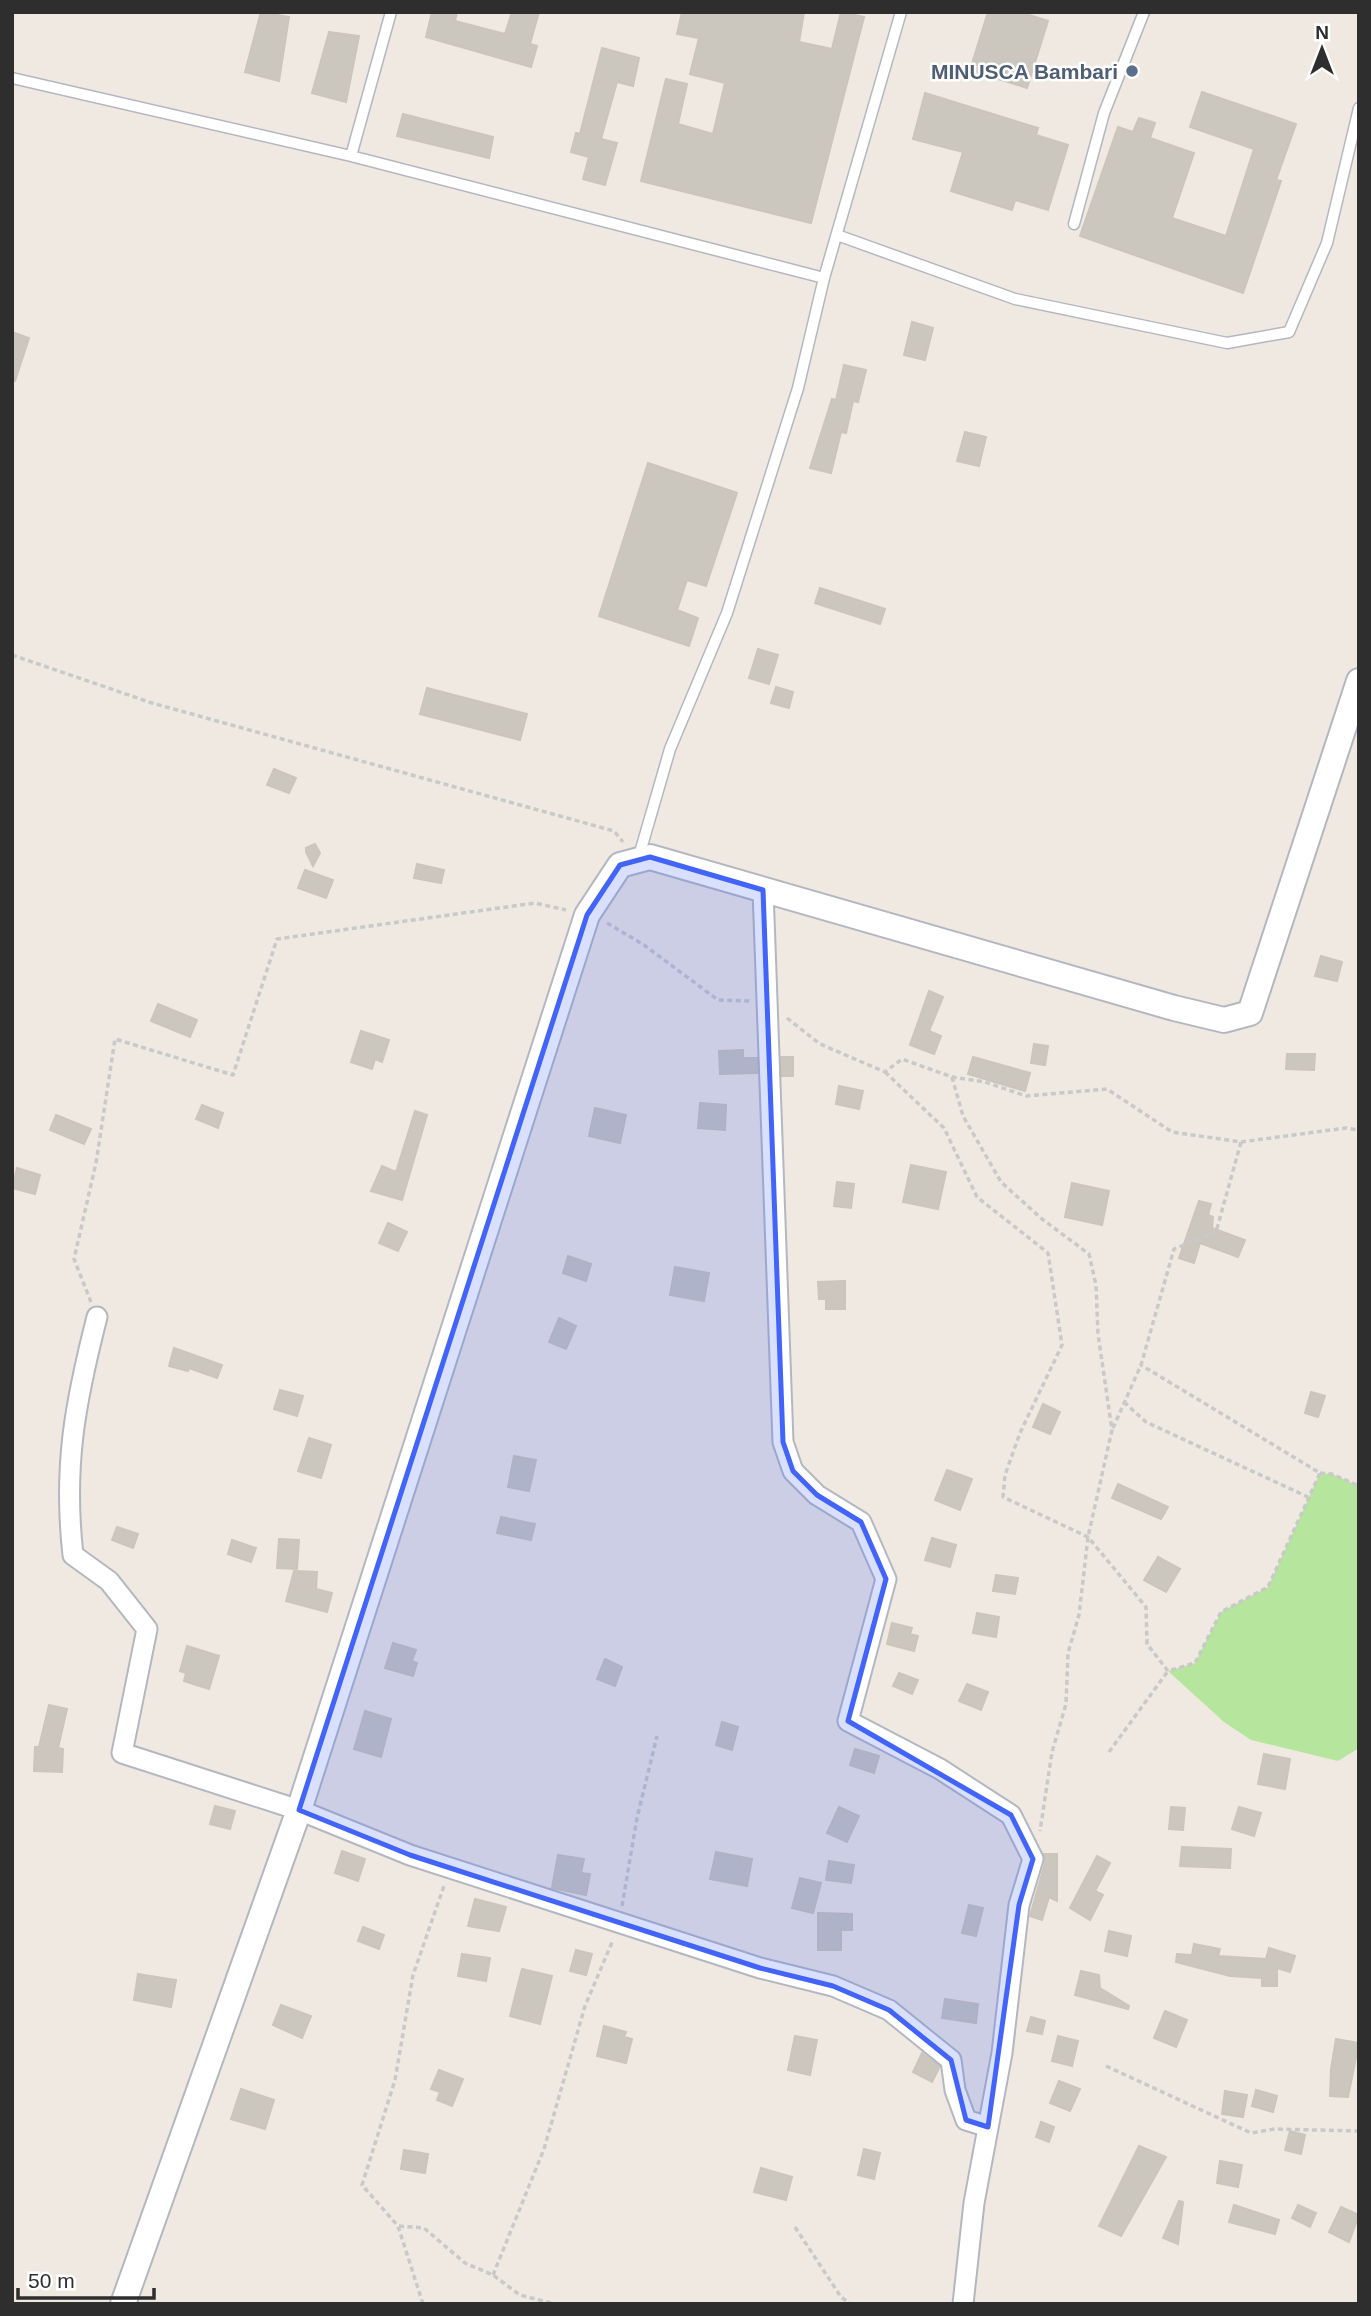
<svg xmlns="http://www.w3.org/2000/svg" width="1371" height="2316" viewBox="0 0 1371 2316" font-family="Helvetica,sans-serif">
<style>
.green{fill:#b6e59e}
.building{fill:#cbc7bf;stroke:#cbc5ba;stroke-width:2}
.lines{fill:none;stroke-linecap:round;stroke-linejoin:round}
.service-casing{stroke:#b4b7c1;stroke-width:13}
.minor-casing{stroke:#b4b7c1;stroke-width:23}
.tertiary-casing{stroke:#b4b7c1;stroke-width:28}
.path{stroke:#c9c9c9;stroke-width:3.5;stroke-dasharray:5 3.5;stroke-linecap:butt}
.service{stroke:#fff;stroke-width:10}
.minor{stroke:#fff;stroke-width:19}
.tertiary{stroke:#fff;stroke-width:24}
.marked{fill:#4264fb;fill-opacity:0.2;stroke:#4264fb;stroke-width:5;stroke-linejoin:round}
.service-dot{fill:#5c6f8a;stroke:#fff;stroke-width:2.5}
.labels{text-anchor:middle;dominant-baseline:central;stroke-width:5;stroke-linejoin:round;paint-order:stroke}
.service-label{font-size:21px;font-weight:bold;fill:#4e5e75;stroke:#fff;text-anchor:end}
</style>
<rect width="100%" height="100%" fill="#efe9e1"/>
<path class="green" d="M 1320,1473 L 1332,1474 L 1359,1486 L 1359,1748 L 1338,1761 L 1251,1740 L 1224,1722 L 1168,1671 L 1195,1663 L 1221,1612 L 1268,1587 Z"/>
<path class="building" d="M 261,12 L 289,17 L 279,81 L 245,72 Z
M 432,12 L 457,12 L 455,21 L 505,34 L 512,12 L 539,12 L 530,44 L 537,46 L 531,67 L 426,37 Z
M 682,12 L 804,12 L 799,42 L 832,49 L 841,12 L 864,17 L 811,223 L 641,181 L 666,79 L 687,84 L 678,124 L 713,134 L 725,83 L 690,74 L 699,38 L 677,34 Z
M 988,12 L 1020,12 L 1048,21 L 1027,88 L 970,70 Z
M 329,32 L 359,36 L 346,102 L 312,93 Z
M 602,48 L 639,58 L 633,86 L 617,82 L 601,139 L 617,143 L 605,185 L 583,179 L 589,157 L 571,152 L 576,133 L 580,134 Z
M 1202,92 L 1296,124 L 1276,180 L 1281,181 L 1243,293 L 1080,236 L 1118,127 L 1133,132 L 1139,118 L 1155,123 L 1150,138 L 1194,153 L 1172,218 L 1226,236 L 1254,149 L 1190,127 Z
M 925,93 L 1038,128 L 1036,135 L 1068,145 L 1048,210 L 1015,200 L 1012,210 L 951,191 L 963,152 L 913,139 Z
M 403,114 L 493,137 L 489,158 L 397,136 Z
M 912,322 L 933,328 L 925,360 L 904,355 Z
M 12,332 L 29,338 L 15,381 L 12,380 Z
M 844,365 L 866,370 L 858,402 L 853,401 L 846,433 L 841,432 L 831,473 L 810,468 L 832,399 L 836,400 Z
M 965,432 L 986,437 L 979,466 L 957,461 Z
M 648,463 L 737,493 L 706,586 L 687,580 L 677,610 L 698,618 L 689,646 L 599,616 Z
M 820,588 L 885,609 L 880,624 L 815,603 Z
M 758,649 L 778,655 L 769,684 L 749,678 Z
M 776,687 L 793,692 L 789,708 L 771,703 Z
M 427,688 L 527,714 L 520,740 L 420,714 Z
M 274,769 L 296,778 L 289,793 L 267,785 Z
M 315,844 L 320,853 L 313,866 L 306,852 L 306,848 Z
M 417,864 L 444,870 L 441,883 L 414,878 Z
M 305,870 L 333,880 L 326,898 L 298,888 Z
M 1321,956 L 1342,962 L 1337,981 L 1315,976 Z
M 929,991 L 943,997 L 929,1031 L 941,1036 L 934,1054 L 910,1045 Z
M 158,1004 L 197,1020 L 190,1037 L 151,1021 Z
M 361,1031 L 389,1040 L 382,1062 L 375,1059 L 372,1069 L 351,1062 Z
M 1034,1044 L 1048,1046 L 1045,1065 L 1031,1063 Z
M 743,1050 L 743,1058 L 757,1058 L 757,1073 L 720,1074 L 719,1051 Z
M 1287,1054 L 1315,1054 L 1314,1070 L 1286,1069 Z
M 781,1057 L 793,1057 L 793,1076 L 782,1076 Z
M 973,1057 L 1030,1073 L 1025,1091 L 968,1074 Z
M 839,1086 L 863,1091 L 859,1109 L 836,1104 Z
M 700,1103 L 726,1105 L 725,1130 L 698,1128 Z
M 202,1105 L 223,1113 L 218,1128 L 196,1119 Z
M 595,1108 L 626,1115 L 620,1143 L 589,1136 Z
M 415,1111 L 427,1115 L 402,1200 L 371,1191 L 382,1166 L 396,1172 Z
M 56,1115 L 91,1129 L 84,1144 L 50,1130 Z
M 911,1165 L 946,1172 L 938,1209 L 903,1202 Z
M 17,1168 L 40,1175 L 35,1194 L 12,1188 Z
M 837,1182 L 854,1184 L 851,1208 L 834,1206 Z
M 1072,1183 L 1109,1191 L 1102,1225 L 1065,1217 Z
M 1199,1201 L 1211,1204 L 1208,1215 L 1213,1217 L 1212,1228 L 1245,1240 L 1238,1257 L 1200,1243 L 1194,1263 L 1179,1258 Z
M 388,1223 L 407,1232 L 398,1251 L 379,1243 Z
M 568,1256 L 591,1264 L 586,1281 L 563,1273 Z
M 675,1267 L 709,1273 L 704,1301 L 670,1295 Z
M 845,1281 L 845,1309 L 826,1309 L 826,1299 L 819,1299 L 818,1282 Z
M 559,1318 L 576,1326 L 566,1349 L 549,1342 Z
M 174,1348 L 222,1365 L 217,1378 L 189,1368 L 188,1371 L 169,1366 Z
M 280,1390 L 303,1396 L 297,1416 L 274,1409 Z
M 1311,1392 L 1325,1396 L 1318,1417 L 1305,1413 Z
M 1043,1404 L 1060,1412 L 1050,1434 L 1033,1427 Z
M 309,1438 L 331,1445 L 321,1478 L 298,1471 Z
M 514,1456 L 536,1460 L 529,1491 L 508,1487 Z
M 947,1470 L 972,1479 L 960,1510 L 935,1500 Z
M 1118,1484 L 1168,1507 L 1161,1519 L 1112,1498 Z
M 501,1517 L 535,1524 L 531,1540 L 497,1533 Z
M 117,1527 L 138,1534 L 133,1548 L 112,1540 Z
M 932,1538 L 956,1545 L 950,1567 L 925,1560 Z
M 279,1539 L 299,1540 L 297,1569 L 277,1568 Z
M 232,1540 L 256,1548 L 251,1562 L 228,1554 Z
M 1158,1557 L 1180,1569 L 1166,1592 L 1144,1580 Z
M 294,1571 L 317,1572 L 316,1589 L 332,1593 L 327,1612 L 286,1601 Z
M 996,1575 L 1018,1578 L 1015,1594 L 993,1591 Z
M 977,1613 L 999,1617 L 996,1637 L 973,1633 Z
M 892,1623 L 912,1628 L 910,1634 L 918,1636 L 914,1651 L 887,1644 Z
M 393,1643 L 416,1650 L 412,1661 L 417,1663 L 413,1676 L 385,1668 Z
M 187,1646 L 219,1656 L 209,1689 L 184,1681 L 186,1673 L 180,1671 Z
M 605,1659 L 622,1667 L 615,1686 L 597,1679 Z
M 899,1673 L 918,1680 L 912,1694 L 893,1686 Z
M 967,1684 L 988,1692 L 981,1710 L 959,1701 Z
M 49,1705 L 67,1709 L 58,1748 L 63,1749 L 62,1772 L 34,1771 L 35,1747 L 39,1747 Z
M 365,1711 L 391,1719 L 381,1757 L 354,1749 Z
M 722,1722 L 738,1727 L 732,1750 L 716,1745 Z
M 855,1749 L 879,1756 L 874,1773 L 850,1765 Z
M 1264,1754 L 1290,1759 L 1285,1789 L 1258,1784 Z
M 215,1806 L 235,1811 L 230,1829 L 210,1824 Z
M 839,1807 L 859,1816 L 847,1842 L 827,1833 Z
M 1171,1807 L 1185,1808 L 1183,1830 L 1169,1829 Z
M 1239,1807 L 1261,1813 L 1254,1836 L 1232,1829 Z
M 1182,1847 L 1231,1849 L 1230,1868 L 1180,1866 Z
M 342,1851 L 365,1859 L 358,1881 L 335,1873 Z
M 716,1852 L 752,1859 L 747,1886 L 710,1879 Z
M 1044,1854 L 1057,1854 L 1057,1901 L 1049,1897 L 1042,1920 L 1030,1916 L 1045,1863 Z
M 558,1855 L 584,1859 L 581,1873 L 590,1874 L 586,1895 L 552,1888 Z
M 1097,1856 L 1110,1863 L 1095,1891 L 1103,1895 L 1090,1920 L 1070,1908 Z
M 829,1861 L 854,1865 L 851,1883 L 826,1880 Z
M 800,1878 L 821,1883 L 813,1913 L 792,1908 Z
M 475,1899 L 506,1907 L 499,1931 L 468,1926 Z
M 969,1905 L 983,1908 L 976,1936 L 962,1933 Z
M 818,1913 L 852,1914 L 852,1930 L 841,1930 L 841,1950 L 818,1950 Z
M 363,1927 L 384,1935 L 379,1949 L 358,1941 Z
M 1109,1931 L 1131,1936 L 1127,1956 L 1105,1951 Z
M 1194,1944 L 1220,1949 L 1218,1956 L 1266,1959 L 1269,1948 L 1295,1956 L 1290,1972 L 1277,1968 L 1277,1986 L 1262,1986 L 1262,1978 L 1230,1976 L 1176,1962 L 1177,1954 L 1192,1955 Z
M 576,1950 L 592,1954 L 586,1975 L 570,1971 Z
M 462,1954 L 490,1958 L 486,1981 L 458,1976 Z
M 522,1969 L 552,1976 L 540,2024 L 510,2016 Z
M 1081,1971 L 1099,1975 L 1100,1988 L 1129,2006 L 1128,2009 L 1075,1995 Z
M 138,1974 L 176,1980 L 171,2007 L 134,2000 Z
M 945,1999 L 978,2004 L 976,2023 L 942,2018 Z
M 281,2005 L 311,2016 L 302,2038 L 273,2025 Z
M 1165,2011 L 1187,2020 L 1176,2047 L 1154,2038 Z
M 1031,2017 L 1045,2021 L 1042,2034 L 1027,2031 Z
M 604,2026 L 626,2032 L 624,2037 L 632,2039 L 626,2063 L 597,2056 Z
M 795,2036 L 817,2040 L 810,2075 L 788,2070 Z
M 1058,2036 L 1078,2041 L 1072,2066 L 1052,2061 Z
M 1336,2039 L 1359,2043 L 1348,2097 L 1330,2096 L 1331,2069 Z
M 922,2053 L 940,2066 L 932,2082 L 913,2072 Z
M 439,2070 L 463,2079 L 452,2106 L 437,2100 L 440,2092 L 431,2089 Z
M 1059,2081 L 1080,2089 L 1070,2111 L 1050,2103 Z
M 241,2089 L 274,2100 L 265,2129 L 231,2119 Z
M 1256,2090 L 1277,2096 L 1273,2112 L 1252,2106 Z
M 1225,2091 L 1247,2095 L 1243,2117 L 1222,2114 Z
M 1041,2122 L 1054,2127 L 1049,2142 L 1036,2137 Z
M 1290,2131 L 1305,2135 L 1301,2154 L 1285,2150 Z
M 1139,2146 L 1166,2157 L 1121,2236 L 1099,2226 Z
M 864,2149 L 880,2153 L 874,2179 L 858,2175 Z
M 404,2150 L 428,2154 L 425,2173 L 401,2169 Z
M 1220,2161 L 1242,2165 L 1238,2187 L 1217,2183 Z
M 761,2168 L 792,2177 L 786,2200 L 754,2192 Z
M 1179,2201 L 1183,2202 L 1178,2244 L 1163,2238 Z
M 1234,2205 L 1279,2220 L 1275,2234 L 1229,2222 Z
M 1298,2205 L 1316,2213 L 1310,2227 L 1292,2218 Z
M 1341,2207 L 1359,2215 L 1349,2242 L 1329,2232 Z"/>
<g class="lines">
<g class="service-casing">
<path id="service" d="M 391,12 L 351,156 L 824,278 L 798,388 L 727,613 L 670,749 L 639,856
M 12,78 L 351,156
M 1074,224 L 1104,113 L 1144,12
M 837,235 L 1015,299 L 1227,343 L 1289,332 L 1327,243 L 1359,108
M 824,278 L 901,12"/>
</g>
<g class="minor-casing">
<path id="minor" d="M 763,890 L 783,1442 L 793,1471 L 817,1495 L 861,1522 L 886,1579 L 848,1721 L 940,1769 L 1011,1815 L 1033,1859 L 1019,1905 L 1002,2053 L 974,2203 L 963,2304
M 97,1317 C 75,1403 63,1467 73,1555 L 109,1581 L 147,1629 L 122,1753 L 299,1810 L 410,1855 L 760,1968 L 833,1986 L 889,2010 L 951,2060 L 955,2090 L 966,2120 L 988,2127"/>
</g>
<g class="tertiary-casing">
<path id="tertiary" d="M 123,2304 L 299,1810 L 587,915 L 620,865 L 650,857 L 1174,1008 L 1224,1020 L 1250,1013 L 1359,681"/>
</g>
<path class="path" d="M 12,655 L 152,703 L 614,831 L 623,842
M 607,923 L 644,945 L 718,1000 L 750,1001
M 787,1018 L 820,1044 L 885,1072 L 902,1059 L 952,1077 L 985,1082 L 1026,1096 L 1107,1089 L 1172,1132 L 1241,1142 L 1346,1128 L 1359,1130
M 885,1072 L 944,1128 L 977,1197 L 1048,1253 L 1062,1345 L 1020,1433 L 1005,1475 L 1003,1497 L 1088,1537 L 1146,1607 L 1147,1644 L 1168,1671 L 1195,1663 L 1221,1612 L 1268,1587 L 1320,1473 L 1141,1365
M 952,1077 L 963,1116 L 1001,1182 L 1042,1219 L 1089,1254 L 1096,1285 L 1098,1334 L 1112,1430 L 1088,1537 L 1079,1615 L 1068,1653 L 1066,1704 L 1052,1752 L 1040,1831
M 91,1302 L 74,1259 L 96,1163 L 115,1039 L 233,1075 L 277,939 L 535,903 L 566,910
M 1124,1402 L 1146,1422 L 1308,1497
M 1113,1428 L 1141,1365 L 1174,1249 L 1216,1232 L 1241,1142
M 1320,1473 L 1332,1474 L 1359,1486
M 1109,1752 L 1168,1671
M 622,1906 L 637,1818 L 657,1736
M 1106,2066 L 1251,2133 L 1275,2129 L 1359,2131
M 399,2226 L 424,2228 L 465,2263 L 493,2275 L 520,2295 L 555,2304
M 795,2227 L 841,2297 L 851,2304
M 493,2275 L 544,2149 L 585,2006 L 613,1940
M 423,2304 L 398,2226 L 362,2185 L 395,2080 L 413,1975 L 445,1883"/>
<use href="#service" class="service"/>
<use href="#minor" class="minor"/>
<use href="#tertiary" class="tertiary"/>
</g>
<path class="marked" d="M 650,857 L 763,890 L 783,1442 L 793,1471 L 817,1495 L 861,1522 L 886,1579 L 848,1721 L 1011,1815 L 1033,1859 L 1019,1905 L 988,2127 L 966,2120 L 951,2060 L 889,2010 L 833,1986 L 760,1968 L 410,1855 L 299,1810 L 587,915 L 620,865 Z"/>
<circle class="service-dot" cx="1132" cy="71" r="7"/>
<g class="labels">
<g class="service-label">
<text x="1118" y="71">MINUSCA Bambari</text>
</g>
</g>
<rect width="1371" height="2316" fill="none" stroke="#2e2e2e" stroke-width="28"/>
<g transform="translate(1322 49)" stroke="#ffffff" stroke-width="5" paint-order="stroke">
<path d="M0-5L12 26L0 18L-12 26Z" fill="#2e2e2e"/>
<text y="-10" font-size="19" font-weight="bold" text-anchor="middle" fill="#2e2e2e">N</text>
</g>
<path d="M18 2288v10h136v-10" fill="none" stroke="#2e2e2e" stroke-width="3.5"/>
<text x="28" y="2288" font-size="21" fill="#2e2e2e" stroke="#ffffff" stroke-width="5" paint-order="stroke">50 m</text>
</svg>
